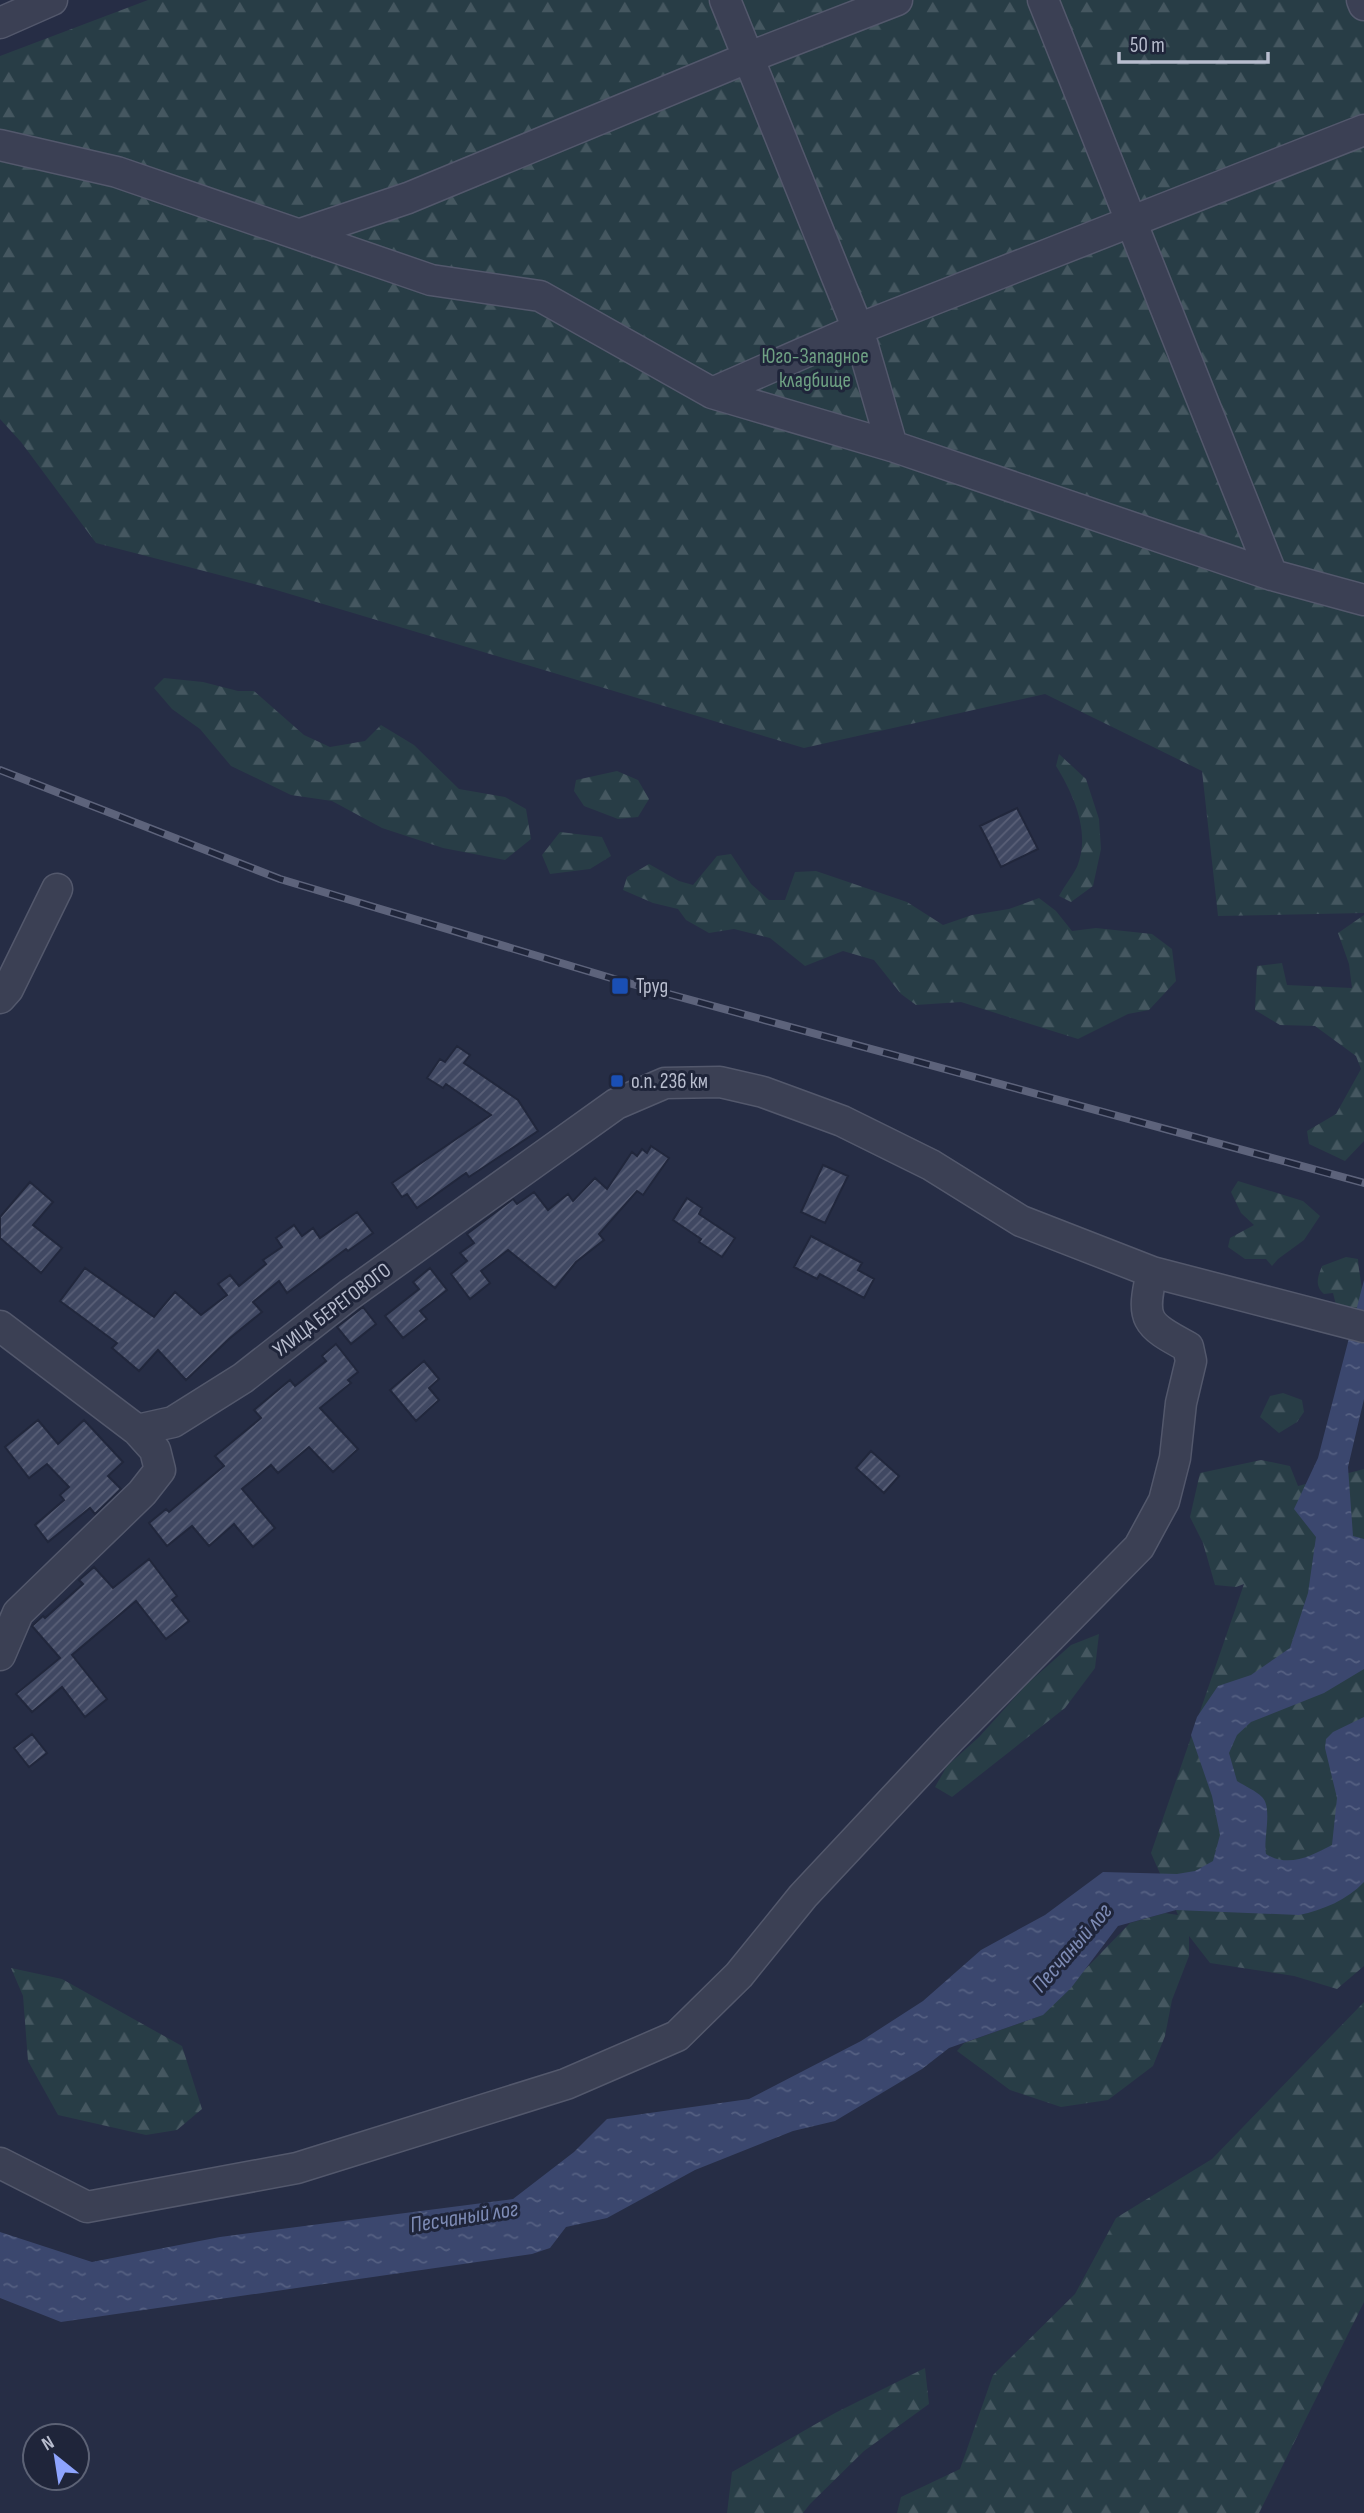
<svg xmlns="http://www.w3.org/2000/svg" width="1364" height="2513" viewBox="0 0 1364 2513" font-family="'Sofia Sans Condensed',sans-serif">
<style>
.forest{fill:url(#forest-firs)}
.water{fill:url(#water-ripples)}
.building{fill:url(#building-hatch);stroke:#21273c;stroke-width:2}
.lines{fill:none;stroke-linecap:round;stroke-linejoin:round}
.minor-casing{stroke:#53586c;stroke-width:33}
.minor{stroke:#3b4054;stroke-width:30}
.rail-casing{stroke:#5d637b;stroke-width:8}
.rail{stroke:#1f253a;stroke-width:5;stroke-dasharray:16;stroke-linecap:butt}
.transit-dot{fill:#1a4fb4;stroke:#1f253a;stroke-width:2.5}
.labels{text-anchor:middle;dominant-baseline:central;stroke-width:6;stroke-linejoin:round;paint-order:stroke}
.park-label{font-size:21px;fill:#6ea083;stroke:#1f253a}
.poi-label{font-size:21px;fill:#b8bdce;stroke:#1f253a;text-anchor:start}
.street-label{font-size:21px;fill:#b8bdce;stroke:#1f253a}
.water-label{font-size:23px;font-style:italic;fill:#7e8cb6;stroke:#1f253a}
</style>
<defs>
<pattern id="forest-firs" width="22" height="20" patternUnits="userSpaceOnUse" patternTransform="scale(1.75)"><rect width="22" height="20" fill="#283d46"/><path d="M5 1l3.5 6h-7zM16 11l3.5 6h-7z" fill="#455760"/></pattern>
<pattern id="water-ripples" width="26" height="14" patternUnits="userSpaceOnUse" patternTransform="scale(1.75)"><rect width="26" height="14" fill="#3b476e"/><path d="M2 4q2-2 4 0t4 0M15 11q2-2 4 0t4 0" fill="none" stroke="#556082"/></pattern>
<pattern id="building-hatch" width="6" height="6" patternUnits="userSpaceOnUse" patternTransform="scale(1.75)"><rect width="6" height="6" fill="#404862"/><path d="M-1 1l2-2M0 6l6-6M5 7l2-2" fill="none" stroke="#5a6077"/></pattern>
</defs>
<rect width="100%" height="100%" fill="#262d45"/>
<path class="forest" d="M 148,0 L 1364,0 L 1364,913 L 1218,916 L 1202,771 L 1045,694 L 804,748 L 273,589 L 96,543 L 21,442 L 0,419 L 0,56 Z
M 164,678 L 203,682 L 238,691 L 254,691 L 304,735 L 330,747 L 365,741 L 381,725 L 414,745 L 459,789 L 505,797 L 526,809 L 531,839 L 505,860 L 443,848 L 382,828 L 332,801 L 291,795 L 231,766 L 200,729 L 172,709 L 154,688 Z
M 1059,754 L 1086,779 L 1099,819 L 1101,849 L 1093,886 L 1071,902 L 1059,896 C 1064,886 1072,877 1077,867 C 1091,833 1074,795 1056,766 Z
M 617,771 L 638,780 L 649,799 L 638,817 L 618,819 L 584,806 L 574,791 L 576,780 Z
M 560,832 L 602,837 L 611,856 L 590,869 L 550,874 L 542,855 Z
M 731,854 L 751,884 L 769,900 L 785,900 L 795,872 L 816,871 L 907,902 L 943,925 L 972,915 L 1009,909 L 1039,898 L 1056,911 L 1072,931 L 1096,928 L 1152,934 L 1172,949 L 1176,981 L 1149,1010 L 1128,1014 L 1078,1039 L 961,1002 L 916,1005 L 901,994 L 874,960 L 843,951 L 805,966 L 770,938 L 734,929 L 709,933 L 686,920 L 678,909 L 653,903 L 623,890 L 627,877 L 649,864 L 679,881 L 693,885 L 717,856 Z
M 1364,915 L 1364,1141 L 1345,1161 L 1309,1144 L 1307,1131 L 1336,1114 L 1361,1069 L 1356,1056 L 1315,1026 L 1280,1025 L 1255,1010 L 1257,966 L 1282,963 L 1287,985 L 1352,988 L 1349,964 L 1338,933 Z
M 1238,1181 L 1303,1201 L 1320,1216 L 1304,1240 L 1278,1259 L 1272,1266 L 1266,1259 L 1245,1259 L 1228,1247 L 1230,1238 L 1254,1225 L 1241,1213 L 1231,1192 Z
M 1346,1257 L 1358,1259 C 1359,1277 1364,1288 1362,1306 L 1347,1315 L 1336,1305 L 1333,1293 L 1324,1294 C 1314,1285 1318,1277 1322,1266 Z
M 1283,1393 L 1302,1400 L 1304,1412 L 1297,1422 L 1279,1433 L 1260,1417 L 1270,1396 Z
M 1261,1460 L 1290,1466 L 1298,1486 L 1364,1469 L 1364,1966 L 1337,1989 L 1294,1976 L 1210,1963 L 1189,1936 L 1189,1956 L 1172,2000 L 1165,2036 L 1153,2066 L 1108,2100 L 1061,2107 L 1010,2090 L 957,2051 L 964,2043 L 1040,2016 L 1130,1923 L 1165,1913 L 1178,1915 L 1151,1853 L 1244,1584 L 1236,1587 L 1215,1585 L 1203,1543 L 1190,1517 L 1200,1473 Z
M 1099,1634 L 1095,1668 L 1065,1708 L 952,1797 L 935,1787 L 947,1766 L 979,1737 L 1027,1684 L 1071,1645 Z
M 11,1968 L 62,1979 L 182,2046 L 202,2109 L 177,2130 L 146,2135 L 58,2115 L 28,2061 L 23,1996 Z
M 1364,2002 L 1364,2302 L 1259,2513 L 897,2513 L 901,2497 L 960,2469 L 993,2375 L 1075,2294 L 1116,2218 L 1212,2159 Z
M 925,2368 L 929,2404 L 864,2451 L 810,2504 L 803,2513 L 727,2513 L 732,2472 L 835,2413 Z"/>
<path class="water" d="M 1364,1280 L 1364,1399 L 1348,1467 L 1353,1536 L 1364,1539 L 1364,1669 L 1324,1693 L 1251,1722 L 1237,1735 L 1229,1753 L 1237,1781 C 1245,1786 1256,1791 1262,1797 C 1273,1808 1263,1839 1266,1854 C 1289,1868 1311,1856 1332,1845 L 1337,1798 L 1325,1748 L 1326,1739 L 1333,1732 L 1364,1717 L 1364,1882 C 1347,1900 1323,1910 1299,1915 L 1176,1910 L 1118,1926 L 1071,1988 L 1043,2015 L 949,2048 L 922,2069 L 835,2121 L 793,2131 L 695,2170 L 607,2218 L 566,2227 L 550,2248 L 532,2254 L 61,2322 L 0,2298 L 0,2232 L 92,2262 L 220,2237 L 513,2199 L 574,2152 L 607,2119 L 749,2099 L 861,2041 L 923,2001 L 981,1950 L 1045,1915 L 1103,1872 L 1177,1874 L 1195,1871 L 1213,1861 L 1220,1835 L 1212,1796 L 1191,1735 L 1197,1717 L 1218,1686 L 1251,1675 L 1290,1648 L 1308,1593 L 1316,1537 L 1294,1509 L 1318,1458 Z"/>
<path class="building" d="M 1017,808 L 1038,849 L 1001,867 L 980,826 Z
M 457,1046 L 470,1055 L 464,1063 L 518,1100 L 538,1131 L 469,1177 L 466,1173 L 417,1208 L 407,1194 L 402,1197 L 392,1183 L 491,1115 L 446,1084 L 443,1088 L 427,1078 L 440,1059 L 445,1062 Z
M 651,1146 L 669,1158 L 643,1195 L 637,1191 L 599,1234 L 604,1240 L 576,1262 L 555,1288 L 508,1250 L 481,1271 L 490,1283 L 470,1299 L 451,1274 L 467,1261 L 460,1253 L 474,1243 L 467,1234 L 513,1199 L 517,1204 L 534,1192 L 548,1210 L 568,1194 L 573,1201 L 595,1178 L 607,1189 L 632,1152 L 637,1156 L 642,1149 L 647,1153 Z
M 823,1165 L 848,1176 L 825,1223 L 801,1212 Z
M 30,1182 L 53,1202 L 33,1225 L 62,1248 L 41,1273 L 0,1238 L 0,1217 Z
M 687,1198 L 702,1208 L 699,1214 L 735,1238 L 722,1257 L 699,1242 L 701,1239 L 673,1220 Z
M 357,1212 L 373,1233 L 348,1251 L 346,1249 L 287,1293 L 279,1281 L 253,1302 L 262,1312 L 230,1338 L 186,1380 L 158,1350 L 139,1371 L 112,1348 L 117,1343 L 60,1301 L 85,1268 L 154,1317 L 175,1292 L 201,1315 L 227,1295 L 218,1284 L 230,1275 L 239,1286 L 266,1264 L 263,1260 L 282,1247 L 276,1238 L 294,1225 L 302,1236 L 313,1228 L 320,1238 Z
M 811,1236 L 862,1263 L 858,1270 L 874,1279 L 864,1298 L 820,1274 L 817,1279 L 794,1267 Z
M 430,1268 L 447,1290 L 420,1311 L 427,1319 L 403,1338 L 385,1316 L 419,1289 L 413,1282 Z
M 363,1307 L 376,1324 L 351,1344 L 337,1327 Z
M 336,1344 L 358,1372 L 348,1380 L 351,1383 L 320,1408 L 358,1449 L 333,1472 L 309,1447 L 278,1473 L 271,1465 L 242,1489 L 275,1528 L 253,1547 L 234,1524 L 209,1546 L 192,1526 L 167,1546 L 149,1523 L 166,1509 L 169,1512 L 224,1466 L 215,1456 L 261,1418 L 254,1410 L 290,1380 L 295,1386 L 326,1361 L 322,1356 Z
M 424,1361 L 439,1379 L 429,1388 L 439,1400 L 416,1421 L 390,1390 Z
M 38,1420 L 58,1444 L 84,1420 L 123,1462 L 108,1476 L 121,1489 L 95,1514 L 90,1508 L 48,1542 L 35,1525 L 64,1500 L 60,1495 L 69,1487 L 47,1464 L 29,1478 L 5,1447 Z
M 871,1451 L 899,1476 L 884,1493 L 856,1468 Z
M 149,1559 L 177,1596 L 172,1600 L 189,1621 L 166,1639 L 136,1601 L 72,1655 L 107,1699 L 85,1717 L 62,1687 L 32,1712 L 16,1694 L 60,1658 L 32,1626 L 43,1616 L 45,1618 L 83,1584 L 79,1580 L 94,1567 L 113,1588 Z
M 32,1734 L 47,1753 L 29,1767 L 14,1748 Z"/>
<g class="lines">
<g class="minor-casing">
<path id="minor" d="M 725,0 L 858,329 L 892,446
M 1043,0 L 1272,575
M 1362,0 L 1364,5
M 0,23 L 52,0
M 0,145 L 117,172 L 431,280 L 540,296 L 712,393 L 892,446 L 1272,575 L 1364,600
M 301,234 L 408,198 L 747,58 L 897,0
M 712,393 L 858,329 L 1364,130
M 0,998 L 8,989 L 57,889
M 0,1326 L 137,1430 L 173,1422 L 243,1378 L 349,1295 L 616,1104 L 665,1083 L 720,1082 L 763,1092 L 842,1121 L 931,1165 L 1021,1221 L 1152,1272 L 1364,1327
M 0,1655 L 18,1613 L 142,1493 L 160,1470 L 155,1450 L 137,1430
M 0,2163 L 87,2207 L 297,2168 L 566,2084 L 677,2036 L 739,1975 L 803,1896 L 950,1739 L 1139,1547 L 1164,1501 L 1175,1458 L 1181,1403 L 1191,1361 L 1188,1347 C 1145,1324 1141,1320 1152,1272"/>
</g>
<use href="#minor" class="minor"/>
<g class="rail-casing">
<path id="rail" d="M 0,770 L 280,879 L 621,981 L 1364,1183"/>
</g>
<use href="#rail" class="rail"/>
</g>
<g class="transit-dot">
<rect x="611" y="977" width="18" height="18" rx="3.5"/>
<rect x="610" y="1074" width="14" height="14" rx="3.5"/>
</g>
<g class="labels">
<g class="park-label">
<text x="815" y="356">Юго-Западное<tspan x="815" dy="24">кладбище</tspan></text>
</g>
<g class="poi-label">
<text x="636" y="986">Труд</text>
<text x="631" y="1081">о.п. 236 км</text>
</g>
<g class="street-label">
<text transform="translate(332 1310) rotate(-37)">УЛИЦА БЕРЕГОВОГО</text>
</g>
<g class="water-label">
<text transform="translate(1072 1948) rotate(-49)">Песчаный лог</text>
<text transform="translate(464 2217) rotate(-9)">Песчаный лог</text>
</g>
</g>
<g transform="translate(56 2457) rotate(330)"><circle r="33" fill="#1f253a" stroke="#5c6275" stroke-width="2"/>
<path d="M0-5L12 26L0 18L-12 26Z" fill="#8ea4fd"/>
<text y="-10" font-size="19" font-weight="bold" text-anchor="middle" fill="#b8bdce">N</text>
</g>
<path d="M1119 52v10h149v-10" fill="none" stroke="#b8bdce" stroke-width="3.5"/>
<text x="1130" y="52" font-size="21" fill="#b8bdce" stroke="#1f253a" stroke-width="5" paint-order="stroke">50 m</text>
</svg>
